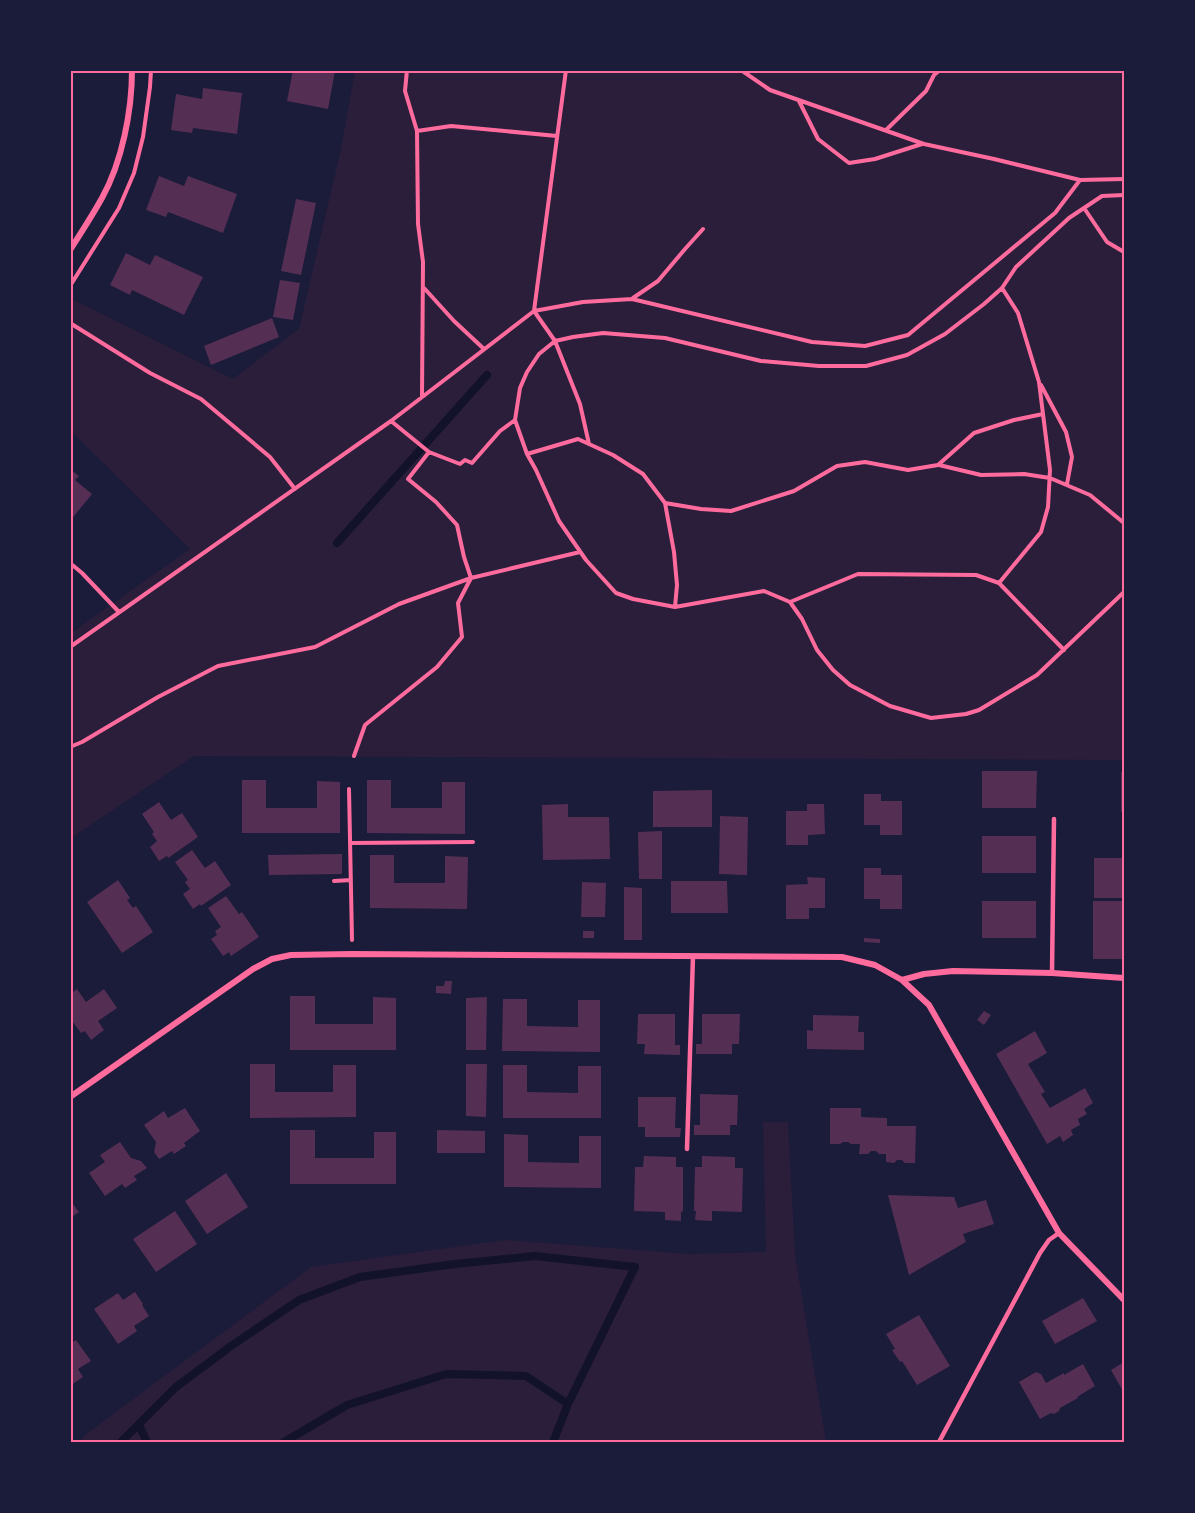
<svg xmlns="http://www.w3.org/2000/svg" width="1195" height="1513" viewBox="0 0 1195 1513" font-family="'Varela Round',sans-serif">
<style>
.green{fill:#2a1e3b}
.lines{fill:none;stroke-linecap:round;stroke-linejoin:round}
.stream{stroke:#12122b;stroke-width:8}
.building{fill:#542f53}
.path{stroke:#ff6b9d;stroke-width:4}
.service{stroke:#ff6b9d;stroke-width:4.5}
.minor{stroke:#ff6b9d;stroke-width:6}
.neatline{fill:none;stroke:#ff6b9d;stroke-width:2}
</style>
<rect width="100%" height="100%" fill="#1b1b3a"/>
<path class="green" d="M 355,71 L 1124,71 L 1124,760 L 194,756 L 71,838 L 71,633 L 190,549 L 71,431 L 70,304 L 74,300 L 233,379 L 299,329 L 341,149 Z
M 763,1122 L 788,1122 L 795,1255 L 826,1442 L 79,1442 L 85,1435 L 311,1267 L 505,1240 L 690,1254 L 766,1252 Z"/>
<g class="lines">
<path class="stream" d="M 337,543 L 487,375
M 139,1425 L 147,1442
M 121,1442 L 176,1387 L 231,1346 L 299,1300 L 360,1277 L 455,1264 L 535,1256 L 635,1267 L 568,1404 L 553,1442
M 284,1442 L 347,1405 L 446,1374 L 526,1376 L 568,1404"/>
</g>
<path class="building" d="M 293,70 L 335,71 L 328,109 L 287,101 Z
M 203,88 L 242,93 L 237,134 L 193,128 L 192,133 L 171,130 L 176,94 L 202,99 Z
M 159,176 L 184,186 L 188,176 L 237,194 L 223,233 L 168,212 L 166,217 L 146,210 Z
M 296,199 L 316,203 L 301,275 L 281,271 Z
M 126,253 L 150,265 L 155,255 L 203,277 L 184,315 L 132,290 L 130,295 L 110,285 Z
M 280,280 L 300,283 L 293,320 L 273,317 Z
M 272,318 L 279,337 L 211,365 L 204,346 Z
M 70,469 L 79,476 L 75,480 L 92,494 L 70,521 Z
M 982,771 L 1037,771 L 1036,808 L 982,808 Z
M 1121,772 L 1124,772 L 1124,812 L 1121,812 Z
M 242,780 L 266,780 L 266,808 L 317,808 L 317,781 L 340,782 L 340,833 L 242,833 Z
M 367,780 L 391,780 L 391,808 L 442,808 L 442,782 L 465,782 L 465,834 L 367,833 Z
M 712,790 L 712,827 L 653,827 L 653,791 Z
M 864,794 L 881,794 L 881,801 L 902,801 L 902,835 L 880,835 L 880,825 L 864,825 Z
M 159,802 L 171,820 L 182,813 L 198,837 L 168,858 L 167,856 L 159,861 L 150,847 L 157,841 L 152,834 L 154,832 L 142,814 Z
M 568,804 L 568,817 L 609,817 L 610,859 L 543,860 L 542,805 Z
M 807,804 L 824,804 L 825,834 L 808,835 L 808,845 L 786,845 L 786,811 L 807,811 Z
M 720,816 L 748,817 L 747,875 L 719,874 Z
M 662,831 L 662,879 L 639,879 L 638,832 Z
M 982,836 L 1036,836 L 1036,873 L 982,873 Z
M 192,850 L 205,868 L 215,861 L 231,885 L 201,906 L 200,904 L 193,909 L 183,894 L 190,889 L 185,882 L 188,880 L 175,862 Z
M 342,854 L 342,874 L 269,875 L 268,855 Z
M 370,855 L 394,855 L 394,883 L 445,883 L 445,856 L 468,857 L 467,909 L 370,908 Z
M 1094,858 L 1124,858 L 1124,898 L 1094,898 Z
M 864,868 L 881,868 L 881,875 L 902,875 L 902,909 L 880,909 L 880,899 L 864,899 Z
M 807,877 L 825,878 L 825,908 L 809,908 L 809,919 L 786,919 L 786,885 L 808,884 Z
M 118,880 L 130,898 L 127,900 L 133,908 L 136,906 L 153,932 L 122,953 L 87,902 Z
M 671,881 L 727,881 L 728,913 L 671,913 Z
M 582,882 L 606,883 L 605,917 L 581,917 Z
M 624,887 L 642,888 L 642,940 L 624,940 Z
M 226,896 L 239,914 L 242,912 L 259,937 L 231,956 L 229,952 L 223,956 L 211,939 L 217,935 L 215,931 L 221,927 L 208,908 Z
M 982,901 L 1036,901 L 1036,938 L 982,938 Z
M 1093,901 L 1124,901 L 1124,959 L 1093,959 Z
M 583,931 L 594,931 L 594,938 L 583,938 Z
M 864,938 L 880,939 L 880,943 L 864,942 Z
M 445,981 L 452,981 L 451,994 L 436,993 L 436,986 L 444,986 Z
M 77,989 L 86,1002 L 104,989 L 117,1008 L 98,1021 L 104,1030 L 91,1040 L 85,1031 L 81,1033 L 70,1018 L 70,994 Z
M 290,996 L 315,996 L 315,1024 L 373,1024 L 373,997 L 396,998 L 396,1050 L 290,1050 Z
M 487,997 L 486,1050 L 466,1050 L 466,998 Z
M 503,999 L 527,999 L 527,1026 L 578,1027 L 578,1000 L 600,1000 L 600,1052 L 502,1051 Z
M 984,1011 L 991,1015 L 984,1025 L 977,1020 Z
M 638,1014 L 675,1014 L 675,1045 L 680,1045 L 680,1055 L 644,1054 L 645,1044 L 637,1044 Z
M 702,1014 L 740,1014 L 739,1044 L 732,1044 L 732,1054 L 696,1054 L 696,1044 L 702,1044 Z
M 813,1015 L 859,1016 L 858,1032 L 864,1032 L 864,1050 L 807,1049 L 807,1030 L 813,1031 Z
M 1035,1031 L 1047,1053 L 1028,1064 L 1045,1092 L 1041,1094 L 1050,1108 L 1085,1088 L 1093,1103 L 1084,1109 L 1087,1114 L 1078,1119 L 1080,1125 L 1071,1130 L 1073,1135 L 1063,1142 L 1060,1136 L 1047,1144 L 996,1054 Z
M 250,1064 L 275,1064 L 275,1092 L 333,1092 L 333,1065 L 356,1065 L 356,1117 L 250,1118 Z
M 466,1064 L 487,1064 L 486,1117 L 466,1116 Z
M 503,1065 L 527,1065 L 527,1092 L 578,1093 L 578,1066 L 601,1066 L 601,1118 L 503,1118 Z
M 700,1094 L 738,1095 L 737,1125 L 730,1125 L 730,1135 L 694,1135 L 694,1125 L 700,1125 Z
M 638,1097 L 676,1097 L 675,1128 L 681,1128 L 680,1137 L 645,1137 L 645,1127 L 638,1127 Z
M 185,1108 L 200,1131 L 184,1143 L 186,1146 L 174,1154 L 172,1151 L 159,1159 L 154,1152 L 156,1142 L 144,1125 L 164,1111 L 168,1118 Z
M 830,1108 L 861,1108 L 861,1117 L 887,1118 L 887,1126 L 916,1126 L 915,1163 L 905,1163 L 902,1160 L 897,1160 L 894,1163 L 886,1162 L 886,1154 L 879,1154 L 876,1151 L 871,1151 L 868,1154 L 859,1154 L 860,1144 L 851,1144 L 848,1142 L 843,1142 L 840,1144 L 830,1144 Z
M 290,1130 L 315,1130 L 315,1158 L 374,1158 L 374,1132 L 396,1132 L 396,1184 L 290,1184 Z
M 437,1130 L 485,1131 L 485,1153 L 437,1153 Z
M 504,1134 L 528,1135 L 528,1162 L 579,1163 L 579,1136 L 601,1136 L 601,1188 L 504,1187 Z
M 120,1142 L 131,1158 L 141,1161 L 147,1168 L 134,1176 L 137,1180 L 125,1188 L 122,1184 L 105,1196 L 89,1173 L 105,1162 L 100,1155 Z
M 644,1156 L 676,1157 L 676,1167 L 683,1167 L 683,1211 L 681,1212 L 681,1221 L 665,1220 L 665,1212 L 634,1211 L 635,1167 L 643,1167 Z
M 702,1156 L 735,1157 L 735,1168 L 743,1168 L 742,1212 L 712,1211 L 712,1221 L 695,1220 L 696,1211 L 694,1211 L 695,1167 L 702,1167 Z
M 226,1173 L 248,1207 L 207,1234 L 185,1201 Z
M 888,1195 L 954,1197 L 958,1208 L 986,1200 L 994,1224 L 963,1234 L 966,1242 L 909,1275 Z
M 70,1200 L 79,1212 L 70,1218 Z
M 175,1211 L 197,1244 L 156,1272 L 133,1239 Z
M 135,1292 L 143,1304 L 142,1305 L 149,1316 L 134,1326 L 137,1331 L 118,1344 L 94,1309 L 118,1293 L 123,1300 Z
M 1083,1298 L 1097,1321 L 1055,1344 L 1042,1321 Z
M 919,1315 L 950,1366 L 917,1385 L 902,1361 L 900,1362 L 892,1350 L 895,1349 L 886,1334 Z
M 76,1340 L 91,1361 L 78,1369 L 83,1377 L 70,1386 L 70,1344 Z
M 1124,1362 L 1124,1393 L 1111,1370 Z
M 1083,1364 L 1095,1386 L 1077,1397 L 1078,1398 L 1060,1408 L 1059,1411 L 1054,1414 L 1051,1413 L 1040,1419 L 1019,1382 L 1036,1372 L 1041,1374 L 1046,1383 L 1064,1373 L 1064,1375 Z"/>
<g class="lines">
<path class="path" d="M 407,70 L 405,91 L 417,131 L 418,224 L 423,262 L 422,397
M 566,70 L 534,311 L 555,341 L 580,404 L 589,444
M 741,70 L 770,90 L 924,144 L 994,159 L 1080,180
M 799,101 L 818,139 L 849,163 L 875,159 L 922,144
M 886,130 L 926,91 L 934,75 L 940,70
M 417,131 L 451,126 L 557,136
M 1124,195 L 1102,196 L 1069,218 L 1016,267 L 1002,288 L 984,304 L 945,334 L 907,355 L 866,366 L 819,366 L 761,361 L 665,338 L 603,333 L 573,337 L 555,341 L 539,354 L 527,372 L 520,388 L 515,420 L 527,454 L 536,470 L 559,521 L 586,560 L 616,593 L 633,599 L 675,607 L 764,591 L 790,602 L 802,619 L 817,650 L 833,670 L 850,685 L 890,706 L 931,718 L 966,714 L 979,710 L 1037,675 L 1124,592
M 1084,208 L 1107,242 L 1124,252
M 70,286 L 119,208 L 134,173 L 143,137 L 150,87 L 151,70
M 424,288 L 454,321 L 484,349
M 633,298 L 658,281 L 685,249 L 703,229
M 70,323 L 150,373 L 201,399 L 270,457 L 295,489
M 1041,385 L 1066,432 L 1072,457 L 1067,484
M 429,452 L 460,464 L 465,460 L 472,463 L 500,431 L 515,420
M 527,454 L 578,439 L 613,455 L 643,474 L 665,503 L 674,552 L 677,585 L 675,607
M 939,465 L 981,475 L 1024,474 L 1050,478 L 1090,495 L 1124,523
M 665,503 L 701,509 L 731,511 L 794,491 L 837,466 L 865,462 L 908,470 L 938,465 L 974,433 L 1014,420 L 1043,414
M 70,563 L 82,573 L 119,612
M 999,583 L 1041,532 L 1048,507 L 1050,470 L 1039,382 L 1018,313 L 1002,288
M 790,602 L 858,574 L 976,575 L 999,583 L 1064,650
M 70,647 L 391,421 L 534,311 L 583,302 L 632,299 L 812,342 L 865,346 L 908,335 L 1055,213 L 1080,180 L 1124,179
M 70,747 L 82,742 L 158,697 L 218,666 L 315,647 L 399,604 L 471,578 L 580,552
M 354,756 L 365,725 L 437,667 L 462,637 L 458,603 L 471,578 L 464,557 L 457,525 L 436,502 L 408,479 L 429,452 L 391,421
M 349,789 L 352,940
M 350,843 L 473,842
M 334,881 L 351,880"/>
<path class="service" d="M 1052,973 L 1054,819
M 687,1149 L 693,956
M 939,1442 L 1040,1253 L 1049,1240 L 1059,1233"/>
<path class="minor" d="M 70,250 C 81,233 92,216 102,198 C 122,162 132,111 132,70
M 902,980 L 929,1005 L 1059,1233 L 1124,1300
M 70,1097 L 253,969 L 272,959 L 291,955 L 352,954 L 842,957 L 875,965 L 902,980 L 924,974 L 953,971 L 1052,973 L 1124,978"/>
</g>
<rect width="1195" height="1513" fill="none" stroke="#1b1b3a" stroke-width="144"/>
<rect x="72" y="72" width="1051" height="1369" class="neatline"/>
</svg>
